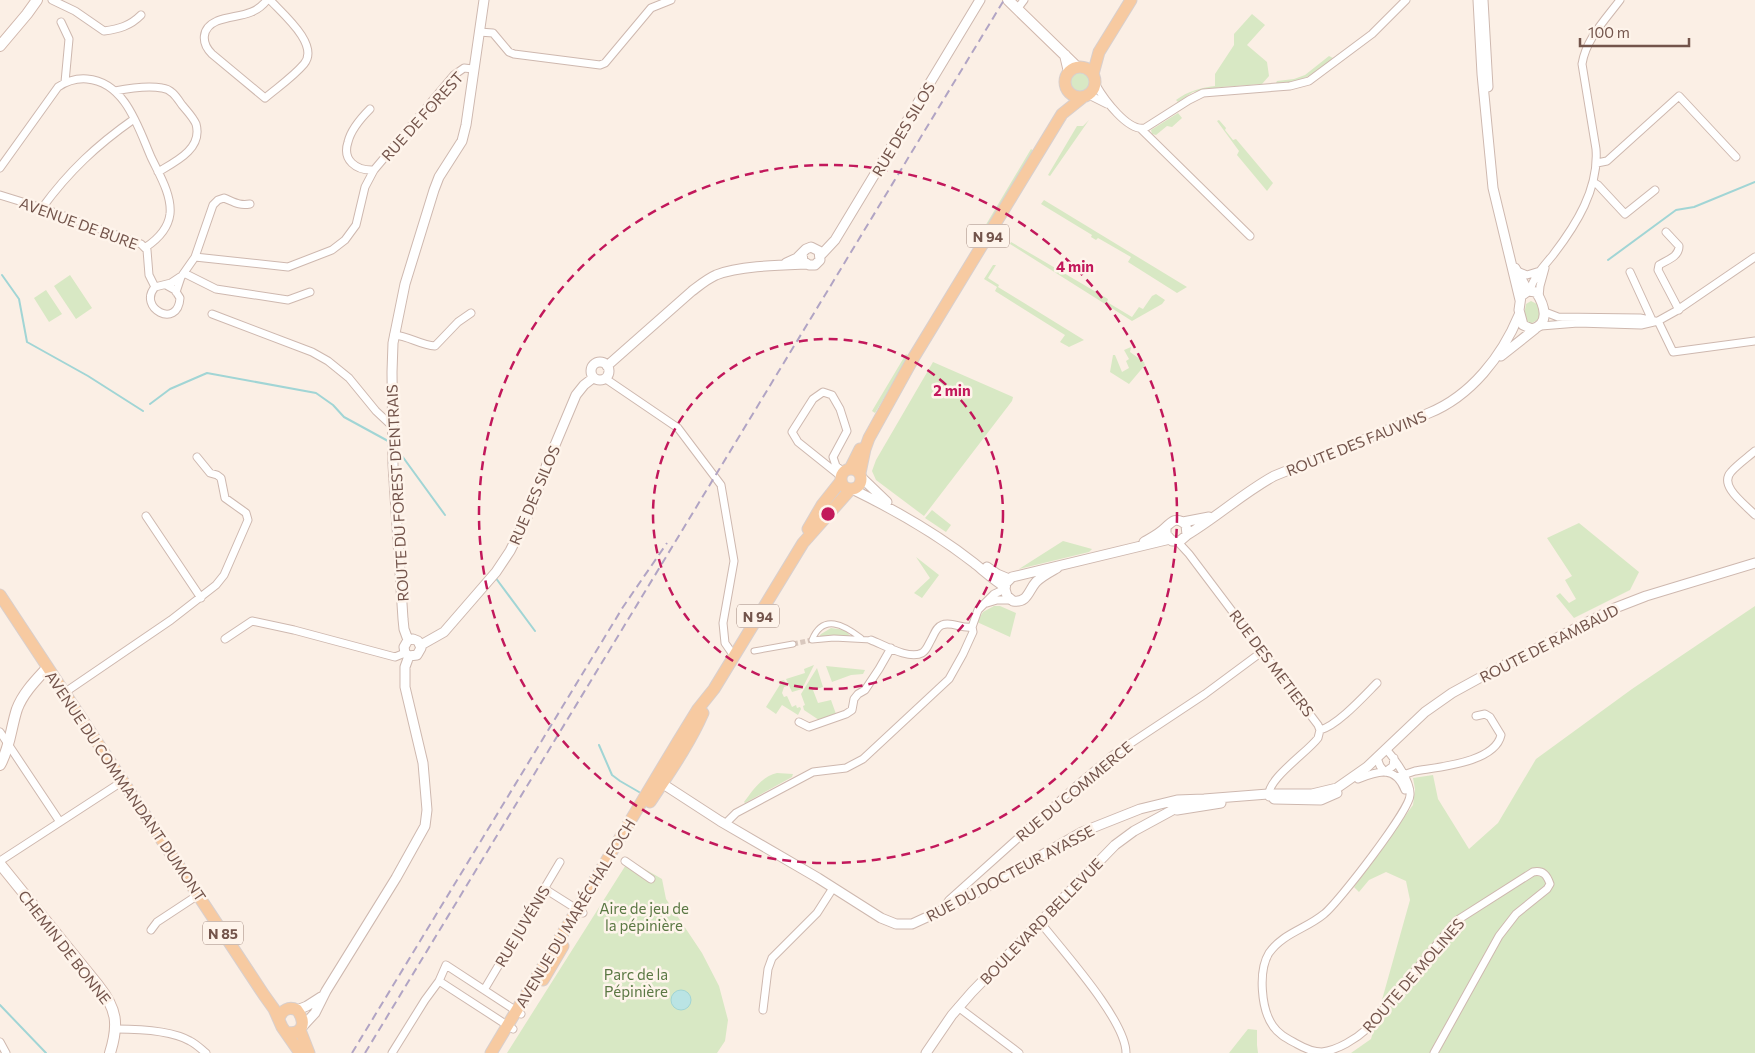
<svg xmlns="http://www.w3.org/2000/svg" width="1755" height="1053" viewBox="0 0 1755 1053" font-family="Commissioner,sans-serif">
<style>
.green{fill:#d8e8c4}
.water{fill:#bae4e4;stroke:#a1d5d5}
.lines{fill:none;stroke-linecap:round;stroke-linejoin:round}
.stream{stroke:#a1d5d5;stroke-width:2}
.pedestrian-tunnel{stroke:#d9c8be;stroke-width:5;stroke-dasharray:5 2.5;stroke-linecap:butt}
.pedestrian-casing{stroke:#ceb8af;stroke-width:7}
.minor-casing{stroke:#ceb8af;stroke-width:9}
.tertiary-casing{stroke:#ceb8af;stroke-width:11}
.secondary-casing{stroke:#d1b7ac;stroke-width:12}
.primary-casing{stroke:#d8cfcd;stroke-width:13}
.pedestrian{stroke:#fff;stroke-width:5}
.minor{stroke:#fff;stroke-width:7}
.tertiary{stroke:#fff;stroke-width:9}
.secondary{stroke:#fff;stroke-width:10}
.primary{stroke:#f7caa1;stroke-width:11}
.rail{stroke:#b1a4c4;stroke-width:2;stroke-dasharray:8 5;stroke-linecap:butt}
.ring{fill:none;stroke:#c2185b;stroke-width:2.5;stroke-dasharray:9 6}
.labels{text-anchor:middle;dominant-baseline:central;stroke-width:5;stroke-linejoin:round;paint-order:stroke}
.shield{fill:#fef4eb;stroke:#9d847b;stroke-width:1}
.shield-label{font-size:14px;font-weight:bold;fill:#73544b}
.street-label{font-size:15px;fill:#73544b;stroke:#fef4eb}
.park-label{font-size:15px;fill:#5b7844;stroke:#fef4eb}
.centre{fill:#c2185b;stroke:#fef4eb;stroke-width:2.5}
.ring-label{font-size:15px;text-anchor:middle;font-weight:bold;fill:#c2185b;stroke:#fef4eb;stroke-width:5;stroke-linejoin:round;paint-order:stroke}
</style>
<rect width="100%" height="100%" fill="#fbefe5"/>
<path class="green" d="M 1252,14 L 1265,25 L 1247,45 L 1267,62 L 1269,76 L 1262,84 L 1222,87 L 1193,92 L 1178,102 L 1176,100 C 1188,91 1200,88 1215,86 L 1215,74 L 1234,45 L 1234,34 Z
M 1329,56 L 1333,58 C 1317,71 1298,87 1276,83 L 1277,81 L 1294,79 L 1305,75 Z
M1070 82a11 11 0 1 1 22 0a11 11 0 1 1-22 0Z
M 1178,113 L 1182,118 L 1172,127 L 1167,126 L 1156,135 L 1152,134 L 1151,130 Z
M 1089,120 L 1050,176 L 1048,175 L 1077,126 L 1083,126 Z
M 1219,120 L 1226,128 L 1225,130 L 1233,140 L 1236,139 L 1273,183 L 1267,191 L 1237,155 L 1239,151 L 1217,121 Z
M 1031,149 L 1034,151 L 978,245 L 975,243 Z
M 1044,200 L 1187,287 L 1177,293 L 1128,262 L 1131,257 L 1098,238 L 1096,240 L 1091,237 L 1092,235 L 1041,204 Z
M 1011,242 L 1108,299 L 1107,302 L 1132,317 L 1139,307 L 1143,309 L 1152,296 L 1156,294 L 1165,300 L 1162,304 L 1132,321 L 1010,244 Z
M 993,265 L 996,265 L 988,278 L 999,285 L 998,287 L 1084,340 L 1069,347 L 1060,342 L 1065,335 L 995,291 L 997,287 L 984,279 Z
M 70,275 L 92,308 L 76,319 L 54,286 Z
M 46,290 L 62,314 L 49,322 L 34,298 Z
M 1531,301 L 1537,304 L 1539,312 L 1539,319 L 1532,323 L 1527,322 L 1524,315 L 1526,304 Z
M 1131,347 L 1130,352 L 1144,362 L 1145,365 L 1129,384 L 1110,372 L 1113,355 L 1115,355 L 1122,372 L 1129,368 L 1126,361 L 1129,359 L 1124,350 Z
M 906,354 L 909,356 L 875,413 L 872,411 Z
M 933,362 L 1013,397 L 1012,401 L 924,516 L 876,480 L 872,471 L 876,460 Z
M 932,510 L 951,525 L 946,532 L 925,518 Z
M 1579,523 L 1639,572 L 1630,590 L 1574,618 L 1556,596 L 1560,593 L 1569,603 L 1576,599 L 1565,580 L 1572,576 L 1547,538 Z
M 1063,541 L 1092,549 L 1089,552 L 1019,569 Z
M 916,557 L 939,575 L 922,598 L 914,593 L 930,578 Z
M 994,606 L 1000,606 L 1016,613 L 1010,637 L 977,622 L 983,612 Z
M 1755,606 L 1755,1053 L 1351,1053 L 1371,1039 L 1410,900 L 1406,881 L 1386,872 L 1369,880 L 1359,892 L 1354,887 L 1413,805 L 1415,789 L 1413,778 L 1433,775 L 1438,799 L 1469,849 L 1498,823 L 1536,759 L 1632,689 Z
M 831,628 L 845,630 L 851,637 L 818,638 L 821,634 Z
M 814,665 L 802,689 L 792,692 L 786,679 L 805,673 L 804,669 Z
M 826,666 L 865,670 L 863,674 L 851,675 L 832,682 Z
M 817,668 L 823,687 L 813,690 L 818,703 L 831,700 L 836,714 L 819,720 L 804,710 L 803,706 L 805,705 L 801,694 Z
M 784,680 L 787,686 L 784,687 L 782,693 L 784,697 L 787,696 L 792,707 L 796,705 L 797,708 L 800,707 L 801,709 L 798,715 L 782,705 L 776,714 L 766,707 L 781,683 L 777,682 Z
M 777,773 L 793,774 L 792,777 L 745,803 L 744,802 C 753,790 761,777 777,773 Z
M 629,860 L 662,879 L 666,899 L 702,953 L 719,986 L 728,1020 L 725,1041 L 717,1053 L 507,1053 Z
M 1248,1029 L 1257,1030 L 1257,1045 L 1258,1053 L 1229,1053 Z"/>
<path class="water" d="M671 1000a10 10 0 1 1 20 0a10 10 0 1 1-20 0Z"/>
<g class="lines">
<path class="stream" d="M 1608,260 L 1676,210 L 1694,207 L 1755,182
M 2,275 L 19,299 L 27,342 L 88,376 L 143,411
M 150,404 L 170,389 L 207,373 L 316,393 L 333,405 L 344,417 L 388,441
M 397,449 L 445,515
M 495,577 L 535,631
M 599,745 L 612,775 L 620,781 L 639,792
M 0,1005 L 46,1053"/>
<path class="pedestrian-tunnel" d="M 793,644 L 812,640"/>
<g class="pedestrian-casing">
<path id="pedestrian" d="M 812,640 C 823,613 844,625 861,638
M 812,640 L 834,638 L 871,640
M 754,651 L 793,644"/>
</g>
<g class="minor-casing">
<path id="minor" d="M 52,0 L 75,11 L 104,31 C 119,29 130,26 141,15
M 267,0 C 253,18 235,14 217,21 C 201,28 201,43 212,54 L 265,98 C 278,87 293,77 304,64 C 320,45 283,14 270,0
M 1018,8 L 1024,0
M 61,22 L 69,39 L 65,82
M 479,32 L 493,33 L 509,52 L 514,54 L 600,65 L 605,63 L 651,8 L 671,0
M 1096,85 C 1104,99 1128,132 1145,128 L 1189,100 L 1203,93 L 1290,86 L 1309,81 L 1372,34 L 1406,0
M 115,91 C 130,88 147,85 162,88 C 172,89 177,98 182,105 C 187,111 193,117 196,124 C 203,149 175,162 158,172
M 1089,95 L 1107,104
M 370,109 C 361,118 351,129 348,142 C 342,160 356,171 374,170
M 1141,129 L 1250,236
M 1597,163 L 1607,161 L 1679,96 L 1736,157
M 0,168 L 58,87 C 67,81 75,78 87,79 C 125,82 138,127 151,157 C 159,174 172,195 170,214 C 168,229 158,239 146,247
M 1593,182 L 1598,185 L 1625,214 L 1655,190
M 0,195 L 42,208 L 141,244 L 147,250 L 149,275 L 155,287
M 42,208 C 69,171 97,145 134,119
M 1666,232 L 1679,246 C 1679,257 1667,260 1659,265 L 1658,270 L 1679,310
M 195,257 L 213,205 L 218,200 L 224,198 C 234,202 239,206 250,204
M 1517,271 L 1527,275 L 1540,271
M 1630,272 L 1652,320
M 184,273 L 216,289 L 288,300 L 310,292
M 166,285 L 175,290 L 180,298 C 178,330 137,308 155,287 L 171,283 L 180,277
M 1530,290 C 1534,276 1544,266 1553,255 C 1576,225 1599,189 1596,149 L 1582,64 C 1586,39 1605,20 1620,0
M 176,292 L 181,277 L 195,257 L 288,267 L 332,250 L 345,240 L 356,225 L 365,187 L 374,170 L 454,75 L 464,68 L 473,69
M 1539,297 L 1540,286 L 1545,268
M 1545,312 L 1558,317 L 1640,318 L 1655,321
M 212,314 L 312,352 L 328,361 L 349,378 L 376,411 L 392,426
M 1658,321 L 1673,352 L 1755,341
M 1541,326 L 1578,323 L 1641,325 L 1658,321 L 1676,311 L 1755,257
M 394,335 C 409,336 420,345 435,346 L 458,322 L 471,313
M 606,379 L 678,428 L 721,485 L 734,561 L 723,623 L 725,643 L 734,656
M 1755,451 C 1747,458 1738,464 1731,472 C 1718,486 1746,505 1755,515
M 841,478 L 838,474 L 798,442 L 792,432 L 813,399 L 823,392 L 832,395 L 840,409 L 847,431 L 833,457 L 836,466 L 844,472
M 146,516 L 201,598
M 1177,541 L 1189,554 L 1318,725 L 1320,730 L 1318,738 C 1308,752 1265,780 1269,797
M 987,603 L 997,600 L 1011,600
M 225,639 L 252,621 L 294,630 L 395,657 L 405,653
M 871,640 C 884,645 909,660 922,653 C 927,650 928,645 931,640 C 934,635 936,627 942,625 C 951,621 962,629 972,627
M 64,693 L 171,620 L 216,585 L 224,575 L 248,520 L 246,513 L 225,498 L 221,478 L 217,475 L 210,473 L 197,457
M 799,722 L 809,727 L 846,714 L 852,710 L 854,699 L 858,694 L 865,690 L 879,669 L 891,648
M 1320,730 C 1337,726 1364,696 1377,683
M 0,732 L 60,822
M 1386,749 C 1395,759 1411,782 1410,795 C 1410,810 1338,903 1324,914 C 1306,929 1283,933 1269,953 C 1258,971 1261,1009 1273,1026 C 1279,1035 1288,1039 1297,1044 C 1304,1048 1312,1052 1322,1052 C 1338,1050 1356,1039 1368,1028 L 1456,921 L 1533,872 C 1543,870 1547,875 1550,884 L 1547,889 L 1516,914 L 1499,936 L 1434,1053
M 1377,758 L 1380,766 L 1385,772 L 1393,766 L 1394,758
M 1397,777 C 1403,775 1409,773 1415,771 C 1437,767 1495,763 1501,735 L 1490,717 L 1485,714 L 1476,716
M 1358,779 C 1378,771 1395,765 1405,790
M 725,824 L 736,813 L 813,772 L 846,768 L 863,759 L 949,679 L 963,654 L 973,632 L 972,627 L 978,610 L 994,594 L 1005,589
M 0,861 L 123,781
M 625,861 L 651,879
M 545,889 L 583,913
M 947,909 L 947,903 L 949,900 L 1075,787 L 1113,755 L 1205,694 L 1263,651
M 1040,922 C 1061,949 1126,1020 1126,1053
M 151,930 L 157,922 L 198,895
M 439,981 L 513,1029
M 484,990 L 560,862
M 958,1007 L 1019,1053
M 763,1010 L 768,969 L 772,958 L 817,913 L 833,888
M 116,1029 C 138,1029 171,1030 190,1041 C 196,1044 201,1049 206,1053
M 0,1042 L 6,1053
M 392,1053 L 425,1000 L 439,981 L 446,965 L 521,1014"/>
</g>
<g class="tertiary-casing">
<path id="tertiary" d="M 1478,0 L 1482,74 L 1493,188 L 1520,300
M 1483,0 L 1488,87
M 820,256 L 835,240 L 980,0
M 786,263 L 797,258 L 806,249 L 811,247 L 819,251 L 820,260 L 815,265 L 809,265 L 803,261 L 802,254
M 1515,268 L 1528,291
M 1528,291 L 1536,292 C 1544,304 1551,324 1532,329 L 1523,325 L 1519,310 L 1521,296 Z
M 1501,356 L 1535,329
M591 371a9 9 0 1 1 18 0a9 9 0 1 1-18 0Z
M 607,366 L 692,291 C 700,285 707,279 716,275 C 739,266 781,265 806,264
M 862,478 L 887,502
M 854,490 C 895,510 937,534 974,563 C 984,571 994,580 1005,587
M 1183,522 L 1209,517
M 1187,535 C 1217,517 1243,493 1274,476 L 1429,413 C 1471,396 1502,356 1519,315
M 1144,542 C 1151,538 1159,534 1165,528 C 1172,521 1177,516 1186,525 L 1187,535 L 1180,541 L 1172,541 L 1166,534 L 1166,527
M 987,567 L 997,574 L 1009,579
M 1057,568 C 1050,572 1042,576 1036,582 C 1028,591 1028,603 1013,601 L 1007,596 L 1005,589 L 1006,583 L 1012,577 L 1170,539
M 408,640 L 404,629 L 403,619 L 393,465 L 392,372 L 393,343 L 405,284 L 434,190 L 439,177 L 462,141 L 466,125 L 484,0
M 408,640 L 413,639 L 418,641 L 421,648 L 417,655 L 409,656
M 408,640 L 404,647 L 405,653 L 409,656
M 421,645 L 444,632 L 496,572 L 510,551 L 530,511 L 547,464 L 576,395 L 584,385 L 593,378
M 660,779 L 663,784 L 720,821 L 818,878 L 881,918 L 896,924 L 912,924 L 962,901 L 1082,832 L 1140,809 L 1177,800 L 1204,799 L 1268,794 L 1312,794 L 1337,788 L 1367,767 L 1425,712 L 1452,693 L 1483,676 L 1615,608 L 1646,596 L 1755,563
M 1274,799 L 1321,800 L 1337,793
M 1177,810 L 1221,803
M 297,1010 L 307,1006 L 321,997
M 302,1027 L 315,1013 L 326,991 L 396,878 L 425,826 L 427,810 L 423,763 L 405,687 L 405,667 L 409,656
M 926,1053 L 952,1015 L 972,992 L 1115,845 L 1134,831 L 1191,800"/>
</g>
<g class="secondary-casing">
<path id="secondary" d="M 1008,0 L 1077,67
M 0,46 L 27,14 L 37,0
M 1065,55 L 1069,72
M 0,765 C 10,748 11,727 17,709 C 23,693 36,680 47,668
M 0,864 L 98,985 C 117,1009 119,1024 110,1053"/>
</g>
<g class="primary-casing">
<path id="primary" d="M1065 82a15 15 0 1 1 30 0a15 15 0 1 1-30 0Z
M 1093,74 L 1099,52 L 1131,0
M841 479a10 10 0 1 1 20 0a10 10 0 1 1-20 0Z
M 850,469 L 860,449
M 860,473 L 865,449 L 869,438 L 914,357 L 1062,114 L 1082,98
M 808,529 L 822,505 L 841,481
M 0,595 L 264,995 L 274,1009 L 282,1027 L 300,1053
M 650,802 C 669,773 689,745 703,713
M 543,980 L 563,946
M 279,1018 C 282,1010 289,1006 297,1010 C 306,1021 304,1036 286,1032
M 300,1030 L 309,1053
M 491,1053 L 677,743 L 698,709 L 714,689 L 803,543 L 850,490"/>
</g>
<use href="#pedestrian" class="pedestrian"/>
<use href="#minor" class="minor"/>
<use href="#tertiary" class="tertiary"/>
<use href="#secondary" class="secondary"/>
<use href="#primary" class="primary"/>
<path class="rail" d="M 352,1053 L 623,607 L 667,543
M 365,1053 L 1004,0"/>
</g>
<g class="ring">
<circle cx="828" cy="514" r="175"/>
<circle cx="828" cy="514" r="349"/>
</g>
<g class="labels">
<g class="shield">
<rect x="967" y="224.5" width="42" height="23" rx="4"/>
<rect x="737" y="604.5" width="42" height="23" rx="4"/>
<rect x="203" y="921.5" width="40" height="23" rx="4"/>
</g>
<g class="shield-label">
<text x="988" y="236">N 94</text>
<text x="758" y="616">N 94</text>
<text x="223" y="933">N 85</text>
</g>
<g class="street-label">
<text transform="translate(422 116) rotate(-48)">RUE DE FOREST</text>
<text transform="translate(903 129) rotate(-59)">RUE DES SILOS</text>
<text transform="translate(79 223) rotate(20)">AVENUE DE BURE</text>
<text transform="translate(1356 443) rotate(-22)">ROUTE DES FAUVINS</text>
<text transform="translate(397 493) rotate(-93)">ROUTE DU FOREST D'ENTRAIS</text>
<text transform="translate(534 495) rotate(-67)">RUE DES SILOS</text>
<text transform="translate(1549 643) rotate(-27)">ROUTE DE RAMBAUD</text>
<text transform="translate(1272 663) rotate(53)">RUE DES METIERS</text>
<text transform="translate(126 786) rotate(56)">AVENUE DU COMMANDANT DUMONT</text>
<text transform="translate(1074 791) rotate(-40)">RUE DU COMMERCE</text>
<text transform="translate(1010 873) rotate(-28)">RUE DU DOCTEUR AYASSE</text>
<text transform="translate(575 913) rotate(-59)">AVENUE DU MARÉCHAL FOCH</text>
<text transform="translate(1041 921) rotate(-46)">BOULEVARD BELLEVUE</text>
<text transform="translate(522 926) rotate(-59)">RUE JUVÉNIS</text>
<text transform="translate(65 947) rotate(52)">CHEMIN DE BONNE</text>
<text transform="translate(1413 975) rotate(-49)">ROUTE DE MOLINES</text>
</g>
<g class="park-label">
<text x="644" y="908">Aire de jeu de<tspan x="644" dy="17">la pépinière</tspan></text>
<text x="636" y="974">Parc de la<tspan x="636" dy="17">Pépinière</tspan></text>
</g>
</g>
<circle cx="828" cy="514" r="8" class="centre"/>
<g class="ring-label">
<text x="1075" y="272">4 min</text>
<text x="952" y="396">2 min</text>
</g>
<path d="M1580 38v8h109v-8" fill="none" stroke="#73544b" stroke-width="2.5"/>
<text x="1588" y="38" font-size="15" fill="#73544b" stroke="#fef4eb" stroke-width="4" paint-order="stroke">100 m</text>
</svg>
